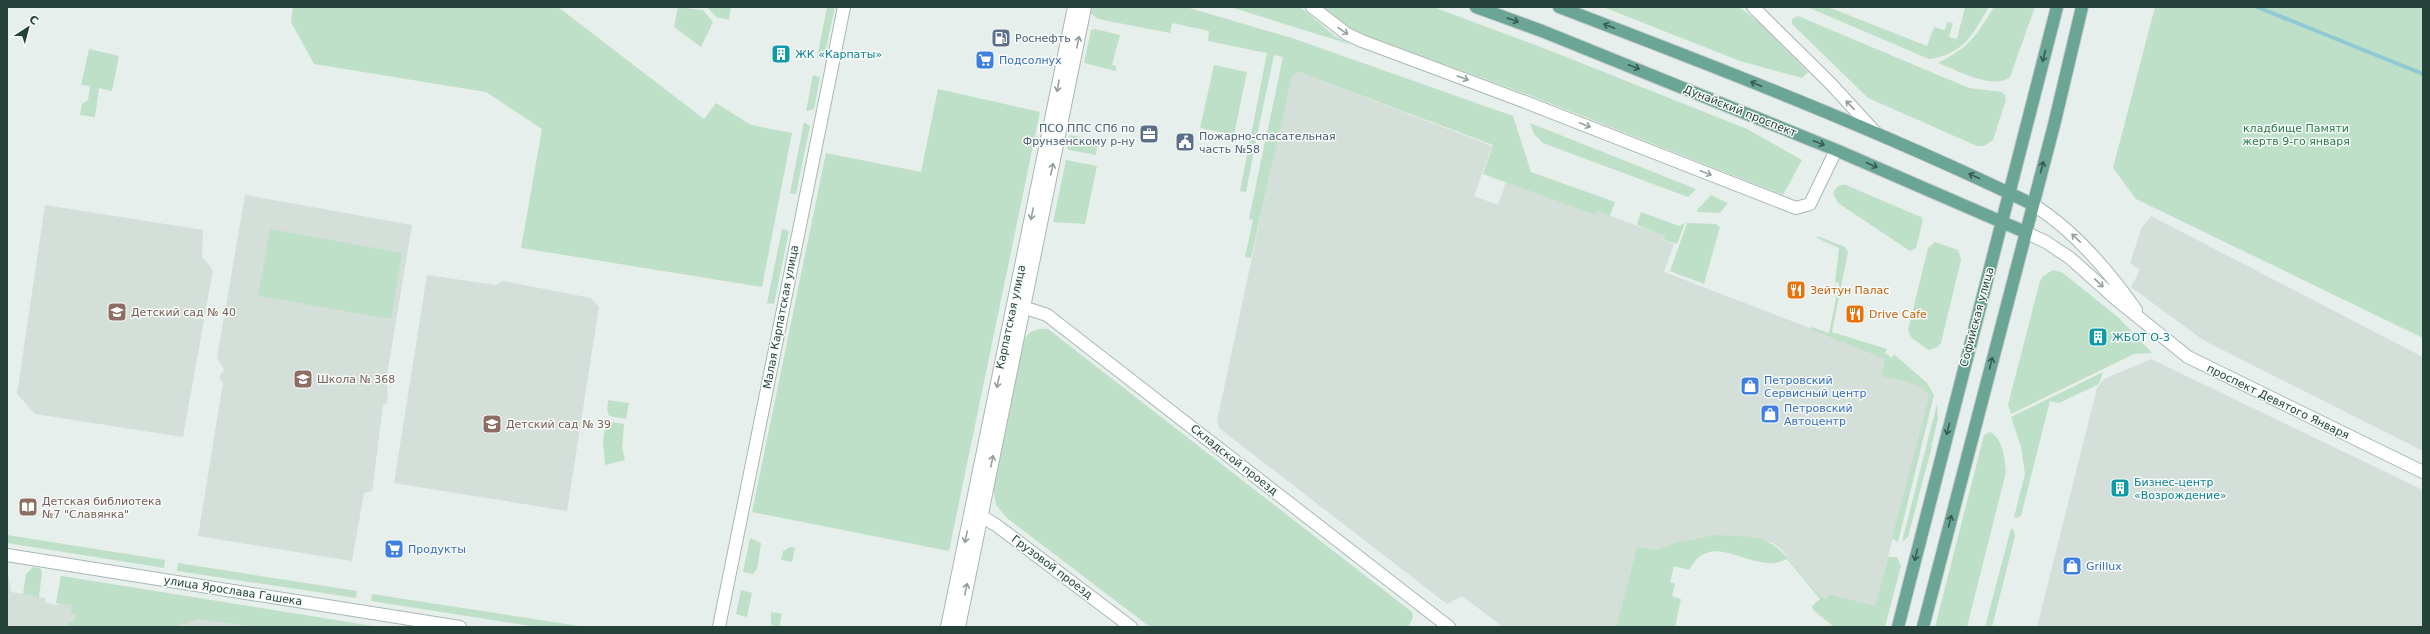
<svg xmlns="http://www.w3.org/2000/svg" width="2430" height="634" viewBox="0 0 2430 634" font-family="'DejaVu Sans',sans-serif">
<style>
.built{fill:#d4dfda}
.green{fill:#bfe0c8}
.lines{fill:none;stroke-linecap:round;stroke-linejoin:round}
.stream{stroke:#8ec9d4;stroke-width:4}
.minor-casing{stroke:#a8b8b2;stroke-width:14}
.major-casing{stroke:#c2cac8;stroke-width:14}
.minor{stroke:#fff;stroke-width:12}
.major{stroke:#6aa596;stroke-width:12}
.oneway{stroke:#365b51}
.oneway2{stroke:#92a09c}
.labels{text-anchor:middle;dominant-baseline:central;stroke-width:3;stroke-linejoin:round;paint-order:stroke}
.service-label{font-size:11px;fill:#4e5e75;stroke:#f7fbf9;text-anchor:start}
.culture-label{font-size:11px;fill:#0d838f;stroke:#f7fbf9;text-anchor:start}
.shop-label{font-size:11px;fill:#366cbe;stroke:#f7fbf9;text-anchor:start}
.street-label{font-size:11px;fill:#24423a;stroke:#f7fbf9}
.park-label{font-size:11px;fill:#2d7a4b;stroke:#f7fbf9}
.food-label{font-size:11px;fill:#c56008;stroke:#f7fbf9;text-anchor:start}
.education-label{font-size:11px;fill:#785e54;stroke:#f7fbf9;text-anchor:start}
</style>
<rect width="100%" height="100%" fill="#e6efeb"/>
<path class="built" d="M 1299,72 L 1492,146 L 1474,196 L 1498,205 L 1506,182 L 1595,215 L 1597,211 L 1665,236 L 1663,240 L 1674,244 L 1664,272 L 1888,358 L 1927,388 L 1930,396 L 1875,606 L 1829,594 L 1828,599 L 1818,594 L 1782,550 L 1773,543 L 1751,537 L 1714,535 L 1677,542 L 1656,550 L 1637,547 L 1616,627 L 1503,627 L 1462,596 L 1447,604 L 1219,428 L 1217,421 L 1276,145 L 1292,76 Z
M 245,195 L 412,225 L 386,381 L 388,394 L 387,404 L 383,405 L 373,485 L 372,491 L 364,493 L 352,561 L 198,536 L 223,383 L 219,377 L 224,370 L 217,358 Z
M 45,205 L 203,230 L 202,257 L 213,270 L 183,437 L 35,414 L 17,394 Z
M 2151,216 L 2423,357 L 2423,451 L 2203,340 L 2131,287 L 2140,270 L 2130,263 L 2142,227 Z
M 427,275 L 496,285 L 503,281 L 591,298 L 599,307 L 567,511 L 394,483 Z
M 2151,359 L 2423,490 L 2423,627 L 2037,627 L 2097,388 L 2104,379 Z
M 7,567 L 11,592 L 46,598 L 45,603 L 57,605 L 60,604 L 56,603 L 61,576 L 379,627 L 7,627 Z"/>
<path class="green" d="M 293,7 L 558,7 L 704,119 L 716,103 L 751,125 L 792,133 L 762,287 L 521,248 L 542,129 L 486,92 L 314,64 L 291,22 Z
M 678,7 L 703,10 L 713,22 L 701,47 L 674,27 Z
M 707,7 L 731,7 L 729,20 L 716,17 Z
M 827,7 L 835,7 L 824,58 L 817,57 Z
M 1090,7 L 1186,7 L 1292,38 L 1513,116 L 1531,172 L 1615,202 L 1610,216 L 1597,211 L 1595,215 L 1483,174 L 1493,145 L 1299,72 L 1292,76 L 1251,258 L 1245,257 L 1253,220 L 1249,219 L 1253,199 L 1283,57 L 1274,55 L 1257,136 L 1251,135 L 1267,53 L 1208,41 L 1209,31 L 1172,23 L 1170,33 L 1098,19 L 1089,12 Z
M 1230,7 L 1300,7 L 1335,36 L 1352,45 Z
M 1322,7 L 1433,7 L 1546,49 L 1747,129 L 1802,160 L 1783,195 L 1529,95 L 1362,34 L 1349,28 Z
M 1603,7 L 1739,7 L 1760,23 L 1808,72 L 1802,78 L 1740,61 Z
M 1807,7 L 1828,7 L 1927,46 L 1934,27 L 1945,30 L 1947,22 L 1953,23 L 1949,37 L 1957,39 L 1965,7 L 1989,7 C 1972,35 1964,54 1929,59 Z
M 1994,7 L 2035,7 L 2010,77 C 1995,91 1954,69 1938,63 C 1971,46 1975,37 1994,7 Z
M 2155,7 L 2423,7 L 2423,338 L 2136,199 L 2113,168 Z
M 1798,16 L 1969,88 L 2002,92 L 2005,95 L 2006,100 L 1993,140 L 1984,146 L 1977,146 L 1868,98 L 1792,24 L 1792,19 Z
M 1095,29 L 1120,35 L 1112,65 L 1116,66 L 1116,71 L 1084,63 L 1091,30 Z
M 89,49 L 119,56 L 112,91 L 99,88 L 95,117 L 80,115 L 82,104 L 88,100 L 90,86 L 81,85 Z
M 1214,65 L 1247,72 L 1234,135 L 1200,128 Z
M 813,75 L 820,77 L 814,109 L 806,111 Z
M 938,89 L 1040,112 L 949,551 L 752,512 L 826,153 L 921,172 Z
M 804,122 L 810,126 L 796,194 L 790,193 Z
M 1530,123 L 1696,189 L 1688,197 L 1543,143 L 1534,134 Z
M 1070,135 L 1098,141 L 1096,155 L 1069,150 L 1067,148 Z
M 1250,139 L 1256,141 L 1246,192 L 1240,191 Z
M 1066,160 L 1097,166 L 1085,224 L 1053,222 Z
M 1846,185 L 1921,217 L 1923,220 L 1916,248 L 1910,251 L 1838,203 L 1833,194 C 1836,187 1839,184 1846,185 Z
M 1711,195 L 1728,203 L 1720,213 L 1697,212 L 1697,210 Z
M 1641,212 L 1679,226 L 1685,223 L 1677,244 L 1664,240 L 1665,236 L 1637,225 Z
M 1687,223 L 1716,224 L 1720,227 L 1704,284 L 1670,271 Z
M 270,229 L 402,253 L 391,319 L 258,296 Z
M 782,229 L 789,231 L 774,304 L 767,303 Z
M 1817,236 L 1845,247 L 1848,252 L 1832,332 L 1887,349 L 1885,353 L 1892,358 L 1894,354 L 1927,383 L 1934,395 L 1898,542 L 1892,538 L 1929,397 C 1925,382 1894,380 1881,376 L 1885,359 L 1810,329 L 1811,327 L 1829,333 L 1839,283 L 1835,282 L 1839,248 L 1817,238 Z
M 1935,242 L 1958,250 L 1961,260 L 1941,343 L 1938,347 L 1928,350 L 1911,337 L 1908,330 L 1928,248 Z
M 2053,270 L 2063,273 L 2119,318 L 2152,353 L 2134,354 L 2011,414 L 2008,405 L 2011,393 L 2040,281 L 2043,276 Z
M 1048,329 L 1412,612 L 1413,618 L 1408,627 L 1150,627 L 1008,519 L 996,505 L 993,487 L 1022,344 C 1027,332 1035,328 1048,329 Z
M 2103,372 L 2099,384 L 2059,403 L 2050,401 L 2021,516 L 2017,518 L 2014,517 L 2025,474 L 2021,447 L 2011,417 Z
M 608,400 L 629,403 L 626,419 L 609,416 L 607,410 Z
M 1937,404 L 1938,418 L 1932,444 L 1930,445 L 1932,446 L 1908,537 L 1902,542 Z
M 606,421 L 624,424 L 622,448 L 625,460 L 605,465 L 603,441 Z
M 1990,432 C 2003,438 2005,460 2006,472 L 1967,627 L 1935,627 L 1984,435 Z
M 2011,528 L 2014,531 L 2015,536 L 1992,627 L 1985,627 Z
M 7,535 L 165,560 L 164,568 L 7,543 Z
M 1714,535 C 1765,536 1771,536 1803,576 C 1811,585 1816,594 1827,599 L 1829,594 L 1875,606 L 1888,557 L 1897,557 L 1901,566 L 1885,627 L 1834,627 L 1813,610 L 1812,606 L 1820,599 L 1787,559 C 1782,561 1775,564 1769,563 C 1739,562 1709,533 1689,570 L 1674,566 L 1670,582 L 1675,584 L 1672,596 L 1681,599 L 1675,627 L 1616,627 L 1637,547 L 1656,550 L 1677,542 Z
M 750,538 L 761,543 L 757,569 L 753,574 L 743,572 Z
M 790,547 L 795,548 L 792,562 L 781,560 L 783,551 Z
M 178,563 L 357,591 L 356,598 L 177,571 Z
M 33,567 L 40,568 L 42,572 L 39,597 L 23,594 L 26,574 Z
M 61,576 L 379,627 L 253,627 L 199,619 L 173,627 L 69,627 L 67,622 L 74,623 L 76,614 L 70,613 L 72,605 L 56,603 Z
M 741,590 L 752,593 L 747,617 L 736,614 Z
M 372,594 L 586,627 L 537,627 L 371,601 Z
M 771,612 L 782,614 L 779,627 L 771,625 Z"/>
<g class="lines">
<path class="stream" d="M 2257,7 L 2423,74"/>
<g class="minor-casing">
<path id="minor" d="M 1312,7 L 1347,34 L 1362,41 L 1520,100 L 1796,208 L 1810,204 L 1836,150
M 1753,7 L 1831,84 L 1876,133
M 2032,204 C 2074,230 2108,270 2136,310
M 2025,232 L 2046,242 L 2070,258 L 2117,300 L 2188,357 L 2423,472
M 1017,305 L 1047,315 L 1449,627
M 973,514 L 981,516 L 996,525 L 1131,627
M 7,555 L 460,627
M 719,627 L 844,7
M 947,627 L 1074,7
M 959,627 L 1085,7"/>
</g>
<g class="major-casing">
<path id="major" d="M 1476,7 L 1542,31 L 1836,150 L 2025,232
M 1559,7 C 1719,68 1879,130 2032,204
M 1898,627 L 2057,7
M 1923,627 L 2054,125 L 2082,7"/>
</g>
<use href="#minor" class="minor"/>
<use href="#major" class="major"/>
</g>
<defs><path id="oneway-shaft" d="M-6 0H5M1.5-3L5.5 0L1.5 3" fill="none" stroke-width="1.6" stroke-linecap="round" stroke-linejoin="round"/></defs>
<g class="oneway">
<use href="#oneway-shaft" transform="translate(1513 20) rotate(20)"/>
<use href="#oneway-shaft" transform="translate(1609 26) rotate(-159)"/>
<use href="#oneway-shaft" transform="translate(2044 56) rotate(105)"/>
<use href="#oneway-shaft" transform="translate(1634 67) rotate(22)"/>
<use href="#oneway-shaft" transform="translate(1756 84) rotate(-157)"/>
<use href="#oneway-shaft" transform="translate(1819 143) rotate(22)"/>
<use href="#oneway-shaft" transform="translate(1872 165) rotate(23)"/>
<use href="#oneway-shaft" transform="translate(2042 167) rotate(-75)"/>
<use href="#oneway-shaft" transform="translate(1974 176) rotate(-155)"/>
<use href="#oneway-shaft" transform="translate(1991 363) rotate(-76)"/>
<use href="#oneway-shaft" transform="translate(1948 429) rotate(104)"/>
<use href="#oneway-shaft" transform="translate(1950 521) rotate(-76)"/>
<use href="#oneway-shaft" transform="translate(1916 555) rotate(104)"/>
</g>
<g class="oneway2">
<use href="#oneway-shaft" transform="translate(1343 31) rotate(34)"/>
<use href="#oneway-shaft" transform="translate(1078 42) rotate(-78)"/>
<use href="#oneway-shaft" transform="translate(1463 78) rotate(20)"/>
<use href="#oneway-shaft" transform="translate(1058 86) rotate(101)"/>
<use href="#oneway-shaft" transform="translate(1850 105) rotate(-133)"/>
<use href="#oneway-shaft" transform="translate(1585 125) rotate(22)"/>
<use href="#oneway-shaft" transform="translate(1052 169) rotate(-78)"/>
<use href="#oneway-shaft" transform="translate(1706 173) rotate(22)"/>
<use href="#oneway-shaft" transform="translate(1032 214) rotate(102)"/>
<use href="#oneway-shaft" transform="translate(2076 238) rotate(-136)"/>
<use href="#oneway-shaft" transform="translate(2099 283) rotate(44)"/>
<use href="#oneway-shaft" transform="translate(998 382) rotate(102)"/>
<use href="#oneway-shaft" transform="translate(992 461) rotate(-79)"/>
<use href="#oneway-shaft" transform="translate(966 537) rotate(102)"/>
<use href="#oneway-shaft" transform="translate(966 589) rotate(-78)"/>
</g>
<defs>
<g id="fuel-square" transform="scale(1)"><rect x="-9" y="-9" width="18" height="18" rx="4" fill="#5c6f8a" stroke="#f7fbf9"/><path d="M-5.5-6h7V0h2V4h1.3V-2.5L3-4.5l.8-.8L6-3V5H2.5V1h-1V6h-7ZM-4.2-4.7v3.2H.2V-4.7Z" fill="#fff"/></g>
<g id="building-square" transform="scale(1)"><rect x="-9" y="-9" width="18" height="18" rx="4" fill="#0f9aa8" stroke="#f7fbf9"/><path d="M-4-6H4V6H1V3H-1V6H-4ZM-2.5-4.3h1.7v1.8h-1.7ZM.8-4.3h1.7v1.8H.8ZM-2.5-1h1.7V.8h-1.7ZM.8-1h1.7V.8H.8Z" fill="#fff"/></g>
<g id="supermarket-square" transform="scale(1)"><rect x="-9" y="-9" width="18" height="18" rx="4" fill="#3f7fe0" stroke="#f7fbf9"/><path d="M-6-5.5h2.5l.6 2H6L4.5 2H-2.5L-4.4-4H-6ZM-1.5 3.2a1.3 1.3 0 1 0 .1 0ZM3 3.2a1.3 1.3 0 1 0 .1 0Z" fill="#fff"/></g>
<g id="office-square" transform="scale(1)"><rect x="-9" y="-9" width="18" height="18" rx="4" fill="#5c6f8a" stroke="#f7fbf9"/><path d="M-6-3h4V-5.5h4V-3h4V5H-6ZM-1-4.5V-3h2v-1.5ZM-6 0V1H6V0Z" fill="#fff"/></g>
<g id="civic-square" transform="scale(1)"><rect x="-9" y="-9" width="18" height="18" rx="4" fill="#5c6f8a" stroke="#f7fbf9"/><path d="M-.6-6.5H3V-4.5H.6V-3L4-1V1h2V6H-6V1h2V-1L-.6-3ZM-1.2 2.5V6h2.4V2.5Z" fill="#fff"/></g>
<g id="restaurant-square" transform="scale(1)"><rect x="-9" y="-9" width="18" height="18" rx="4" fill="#e8710a" stroke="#f7fbf9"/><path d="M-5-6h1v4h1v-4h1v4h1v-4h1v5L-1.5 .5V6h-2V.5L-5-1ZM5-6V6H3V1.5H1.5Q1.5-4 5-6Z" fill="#fff"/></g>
<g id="school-square" transform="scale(1)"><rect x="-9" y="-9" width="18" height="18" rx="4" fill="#8d6e63" stroke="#f7fbf9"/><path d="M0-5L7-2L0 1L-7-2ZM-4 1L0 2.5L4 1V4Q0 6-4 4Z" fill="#fff"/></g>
<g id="shop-square" transform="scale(1)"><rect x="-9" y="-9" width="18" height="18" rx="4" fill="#3f7fe0" stroke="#f7fbf9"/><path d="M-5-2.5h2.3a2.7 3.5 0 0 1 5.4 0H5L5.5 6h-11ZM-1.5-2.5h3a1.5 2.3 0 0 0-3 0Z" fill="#fff"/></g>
<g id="library-square" transform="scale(1)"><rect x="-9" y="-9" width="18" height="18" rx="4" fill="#8d6e63" stroke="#f7fbf9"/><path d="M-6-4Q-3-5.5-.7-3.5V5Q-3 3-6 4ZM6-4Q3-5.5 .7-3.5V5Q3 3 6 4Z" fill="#fff"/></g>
</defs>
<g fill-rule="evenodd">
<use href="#fuel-square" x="1001" y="38"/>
<use href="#building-square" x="781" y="54"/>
<use href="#supermarket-square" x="985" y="60"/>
<use href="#office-square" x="1149" y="134"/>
<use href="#civic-square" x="1185" y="142"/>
<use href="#restaurant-square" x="1796" y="290"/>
<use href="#school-square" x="117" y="312"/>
<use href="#restaurant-square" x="1855" y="314"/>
<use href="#building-square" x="2098" y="337"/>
<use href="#school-square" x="303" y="379"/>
<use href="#shop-square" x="1750" y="386"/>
<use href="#shop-square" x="1770" y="414"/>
<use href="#school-square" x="492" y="424"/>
<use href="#building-square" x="2120" y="488"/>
<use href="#library-square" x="28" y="507"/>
<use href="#supermarket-square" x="394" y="549"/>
<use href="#shop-square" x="2072" y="566"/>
</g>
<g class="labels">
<g class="service-label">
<text x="1015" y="38">Роснефть</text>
<text x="1135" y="128" text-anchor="end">ПСО ППС СПб по<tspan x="1135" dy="13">Фрунзенскому р-ну</tspan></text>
<text x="1199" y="136">Пожарно-спасательная<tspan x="1199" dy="13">часть №58</tspan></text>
</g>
<g class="culture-label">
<text x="795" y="54">ЖК «Карпаты»</text>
<text x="2112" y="337">ЖБОТ О-3</text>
<text x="2134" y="482">Бизнес-центр<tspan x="2134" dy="13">«Возрождение»</tspan></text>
</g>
<g class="shop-label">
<text x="999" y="60">Подсолнух</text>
<text x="1764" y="380">Петровский<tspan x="1764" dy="13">Сервисный центр</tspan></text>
<text x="1784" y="408">Петровский<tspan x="1784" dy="13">Автоцентр</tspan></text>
<text x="408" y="549">Продукты</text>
<text x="2086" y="566">Grillux</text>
</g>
<g class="street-label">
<text transform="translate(1740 111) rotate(22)">Дунайский проспект</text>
<text transform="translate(781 317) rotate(-79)">Малая Карпатская улица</text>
<text transform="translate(1011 317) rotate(-78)">Карпатская улица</text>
<text transform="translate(1977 317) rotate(-75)">Софийская улица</text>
<text transform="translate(2278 402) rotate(26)">проспект Девятого Января</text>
<text transform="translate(1234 460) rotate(38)">Складской проезд</text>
<text transform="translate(1052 567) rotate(37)">Грузовой проезд</text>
<text transform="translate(233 591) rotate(9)">улица Ярослава Гашека</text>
</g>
<g class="park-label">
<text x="2296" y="128">кладбище Памяти<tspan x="2296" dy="13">жертв 9-го января</tspan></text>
</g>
<g class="food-label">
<text x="1810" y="290">Зейтун Палас</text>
<text x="1869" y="314">Drive Cafe</text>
</g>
<g class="education-label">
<text x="131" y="312">Детский сад № 40</text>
<text x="317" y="379">Школа № 368</text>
<text x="506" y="424">Детский сад № 39</text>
<text x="42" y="501">Детская библиотека<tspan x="42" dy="13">№7 "Славянка"</tspan></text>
</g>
</g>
<rect width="2430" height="634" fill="none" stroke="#24423a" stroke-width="16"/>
<g transform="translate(28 28) rotate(36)" stroke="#f7fbf9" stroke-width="3" paint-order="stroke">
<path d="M0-3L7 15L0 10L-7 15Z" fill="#24423a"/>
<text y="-6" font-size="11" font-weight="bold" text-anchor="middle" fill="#24423a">С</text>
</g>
</svg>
